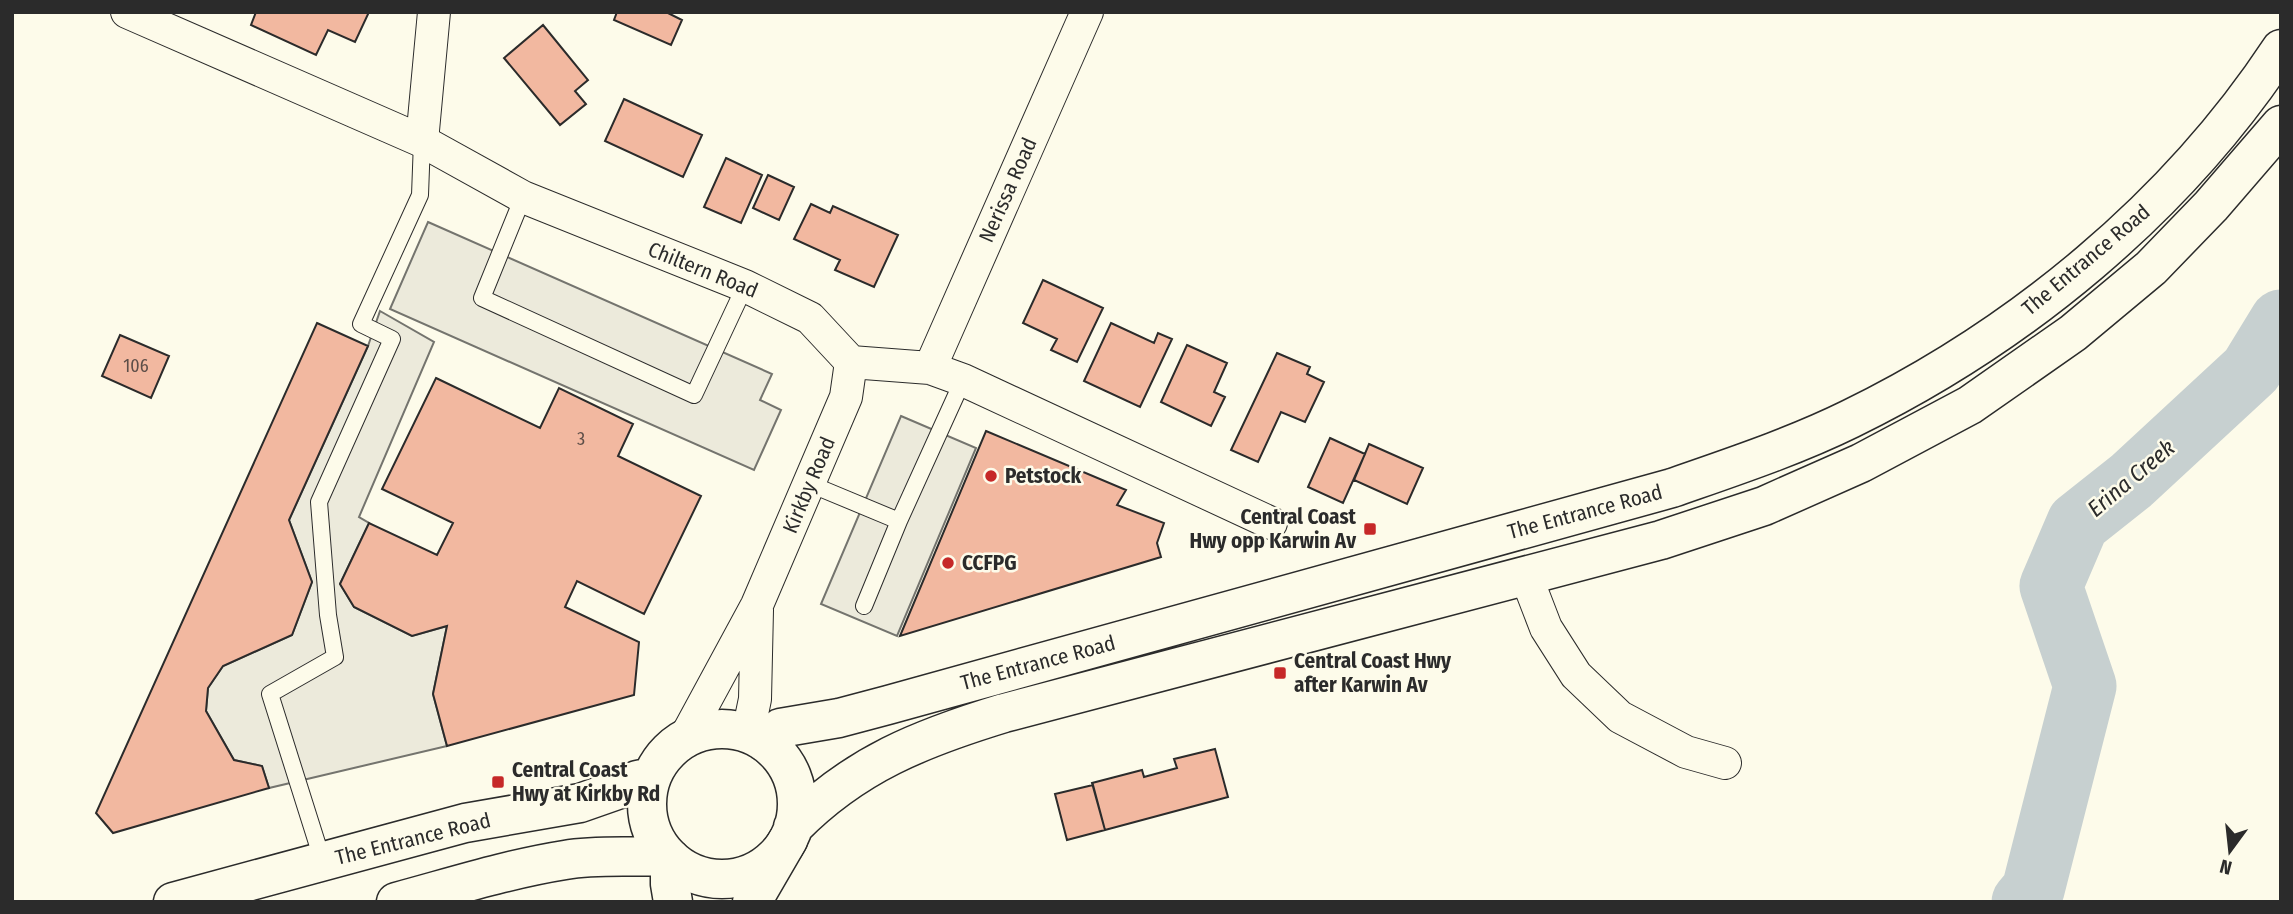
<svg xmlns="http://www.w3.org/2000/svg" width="2293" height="914" viewBox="0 0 2293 914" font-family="'Fira Sans Condensed',sans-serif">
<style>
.parking{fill:#eceadb;stroke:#74746e;stroke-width:2}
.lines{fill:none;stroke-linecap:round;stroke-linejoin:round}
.river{stroke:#c7d0d0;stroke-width:63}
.building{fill:#f2b8a0;stroke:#2b2b2b;stroke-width:2}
.service-casing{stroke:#2b2b2b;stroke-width:18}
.minor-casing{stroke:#2b2b2b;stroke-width:34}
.tertiary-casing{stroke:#2b2b2b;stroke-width:41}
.trunk-casing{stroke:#2b2b2b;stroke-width:41}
.service{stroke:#fdfbea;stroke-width:16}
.minor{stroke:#fdfbea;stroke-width:32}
.tertiary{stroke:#fdfbea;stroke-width:38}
.trunk{stroke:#fdfbea;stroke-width:38}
.poi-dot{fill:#c62828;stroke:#fdfbea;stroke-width:2.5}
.labels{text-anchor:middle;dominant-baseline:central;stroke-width:5;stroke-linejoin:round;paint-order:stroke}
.number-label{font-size:18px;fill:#5d4e48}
.street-label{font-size:21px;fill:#2b2b2b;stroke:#fdfbea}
.poi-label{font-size:21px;font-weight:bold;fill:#2b2b2b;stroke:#fdfbea;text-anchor:start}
.water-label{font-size:23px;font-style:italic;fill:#2b2b2b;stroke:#fdfbea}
</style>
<rect width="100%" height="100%" fill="#fdfbea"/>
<path class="parking" d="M 428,222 L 772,374 L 760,400 L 781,410 L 754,470 L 390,309 Z
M 380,311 L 434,342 L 359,517 L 369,523 L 340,584 L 354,607 L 412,636 L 447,626 L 433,694 L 447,746 L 269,788 L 262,766 L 234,760 L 206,711 L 208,688 L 223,666 L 292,635 L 312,582 L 289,520 L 368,346 Z
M 901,416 L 976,448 L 897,636 L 821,604 Z"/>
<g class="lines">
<path class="river" d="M 2023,902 L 2033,890 L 2085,686 L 2051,586 L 2078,523 L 2131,481 L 2251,370 L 2281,321"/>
</g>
<path class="building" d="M 256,12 L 369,12 L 355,42 L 328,30 L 316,55 L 251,25 Z
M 617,12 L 666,12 L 682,20 L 671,45 L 614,20 Z
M 543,25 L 588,80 L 575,91 L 586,104 L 560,125 L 504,58 Z
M 624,99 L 702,135 L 683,177 L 605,141 Z
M 726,158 L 762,175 L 741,223 L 704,207 Z
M 768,175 L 794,187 L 779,220 L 753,208 Z
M 811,204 L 830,213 L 833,206 L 898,235 L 874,287 L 835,270 L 840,260 L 794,239 Z
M 1043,280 L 1103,308 L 1077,362 L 1051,350 L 1057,339 L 1023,323 Z
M 317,323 L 368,346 L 289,520 L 312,582 L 292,635 L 223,666 L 208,688 L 206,711 L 234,760 L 262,766 L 269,788 L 113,833 L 96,813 Z
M 1111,323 L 1154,343 L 1158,333 L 1172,339 L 1140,407 L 1084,381 Z
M 120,335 L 169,356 L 151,398 L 102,376 Z
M 1187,345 L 1227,363 L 1214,392 L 1225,397 L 1211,426 L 1161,402 Z
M 1277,353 L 1310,367 L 1307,374 L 1324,382 L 1305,422 L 1281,412 L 1258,462 L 1231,450 Z
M 436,378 L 540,428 L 559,388 L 633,424 L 618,456 L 701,496 L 644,614 L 577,581 L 565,607 L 639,642 L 634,695 L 447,746 L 433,694 L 447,626 L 412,636 L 354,607 L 340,584 L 369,523 L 437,555 L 453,523 L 382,489 Z
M 986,431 L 1126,490 L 1117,505 L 1164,523 L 1157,543 L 1161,557 L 900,636 Z
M 1330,438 L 1365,454 L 1343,503 L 1308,487 Z
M 1369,444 L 1423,468 L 1407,504 L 1354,480 Z
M 1215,749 L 1228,797 L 1105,830 L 1092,783 L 1142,770 L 1144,777 L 1177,768 L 1174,759 Z
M 1093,785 L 1105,830 L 1067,840 L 1055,794 Z"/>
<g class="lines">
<g class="service-casing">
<path id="service" d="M 523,197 L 482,298 L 694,395 L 745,286
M 810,484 L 899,521
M 864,606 L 899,521 L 963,380
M 323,862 L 270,694 L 335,657 L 328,615 L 319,502 L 392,339 L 361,324 L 420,195 L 422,141"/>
</g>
<g class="minor-casing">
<path id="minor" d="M 127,12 L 422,141 L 523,197 L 745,286 L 810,318 L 851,362 L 930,368 L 963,380 L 1271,523
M 422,141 L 434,12
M 930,368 L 1087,12
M 1526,576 L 1546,628 L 1576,675 L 1620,717 L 1686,752 L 1725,763
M 748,733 L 755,699 L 757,610
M 685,738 L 757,605 L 846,397 L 851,362"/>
</g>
<g class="tertiary-casing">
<path id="tertiary" d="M 670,858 L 670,884 L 673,902
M 752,902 L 788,840"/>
</g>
<g class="trunk-casing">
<path id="trunk" d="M647 804a75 75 0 1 1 150 0a75 75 0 1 1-150 0Z
M 764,742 L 780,728 L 839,718 L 888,705 L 1672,488 C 1732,467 1793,447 1850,419 C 2020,336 2176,208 2281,49
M 793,827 C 855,764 922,738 1004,713 L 1661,540 L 1764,506 L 1861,463 L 1970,405 L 2073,333 L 2151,268 L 2211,206 L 2281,125
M 173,902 L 465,823 L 580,803 L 620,789 L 637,780 L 651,777
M 396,902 C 452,887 508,869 565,860 C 599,854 634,858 668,856"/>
</g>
<use href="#service" class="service"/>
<use href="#minor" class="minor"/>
<use href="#tertiary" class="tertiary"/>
<use href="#trunk" class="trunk"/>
</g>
<g class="poi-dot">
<circle cx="991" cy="476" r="7"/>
<rect x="1363" y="522" width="14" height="14" rx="3.5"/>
<circle cx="948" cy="563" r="7"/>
<rect x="1273" y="666" width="14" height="14" rx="3.5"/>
<rect x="491" y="775" width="14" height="14" rx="3.5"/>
</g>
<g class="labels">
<g class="number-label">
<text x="136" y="366">106</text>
<text x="581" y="439">3</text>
</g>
<g class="street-label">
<text transform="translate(1008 190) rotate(-66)">Nerissa Road</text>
<text transform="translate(2086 260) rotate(-40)">The Entrance Road</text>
<text transform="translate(703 270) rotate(22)">Chiltern Road</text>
<text transform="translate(809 485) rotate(-67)">Kirkby Road</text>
<text transform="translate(1585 512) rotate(-15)">The Entrance Road</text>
<text transform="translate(1038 663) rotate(-15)">The Entrance Road</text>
<text transform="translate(413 839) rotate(-14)">The Entrance Road</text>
</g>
<g class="poi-label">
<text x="1005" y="476">Petstock</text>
<text x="1356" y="517" text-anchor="end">Central Coast<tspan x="1356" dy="24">Hwy opp Karwin Av</tspan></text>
<text x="962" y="563">CCFPG</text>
<text x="1294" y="661">Central Coast Hwy<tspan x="1294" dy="24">after Karwin Av</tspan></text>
<text x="512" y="770">Central Coast<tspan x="512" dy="24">Hwy at Kirkby Rd</tspan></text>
</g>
<g class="water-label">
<text transform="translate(2131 478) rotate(-40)">Erina Creek</text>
</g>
</g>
<rect width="2293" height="914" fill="none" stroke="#2b2b2b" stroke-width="28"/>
<g transform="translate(2230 851) rotate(195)" stroke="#fdfbea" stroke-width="5" paint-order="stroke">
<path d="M0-5L12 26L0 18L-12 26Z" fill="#2b2b2b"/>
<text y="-10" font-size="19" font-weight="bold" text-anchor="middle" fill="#2b2b2b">N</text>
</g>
</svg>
